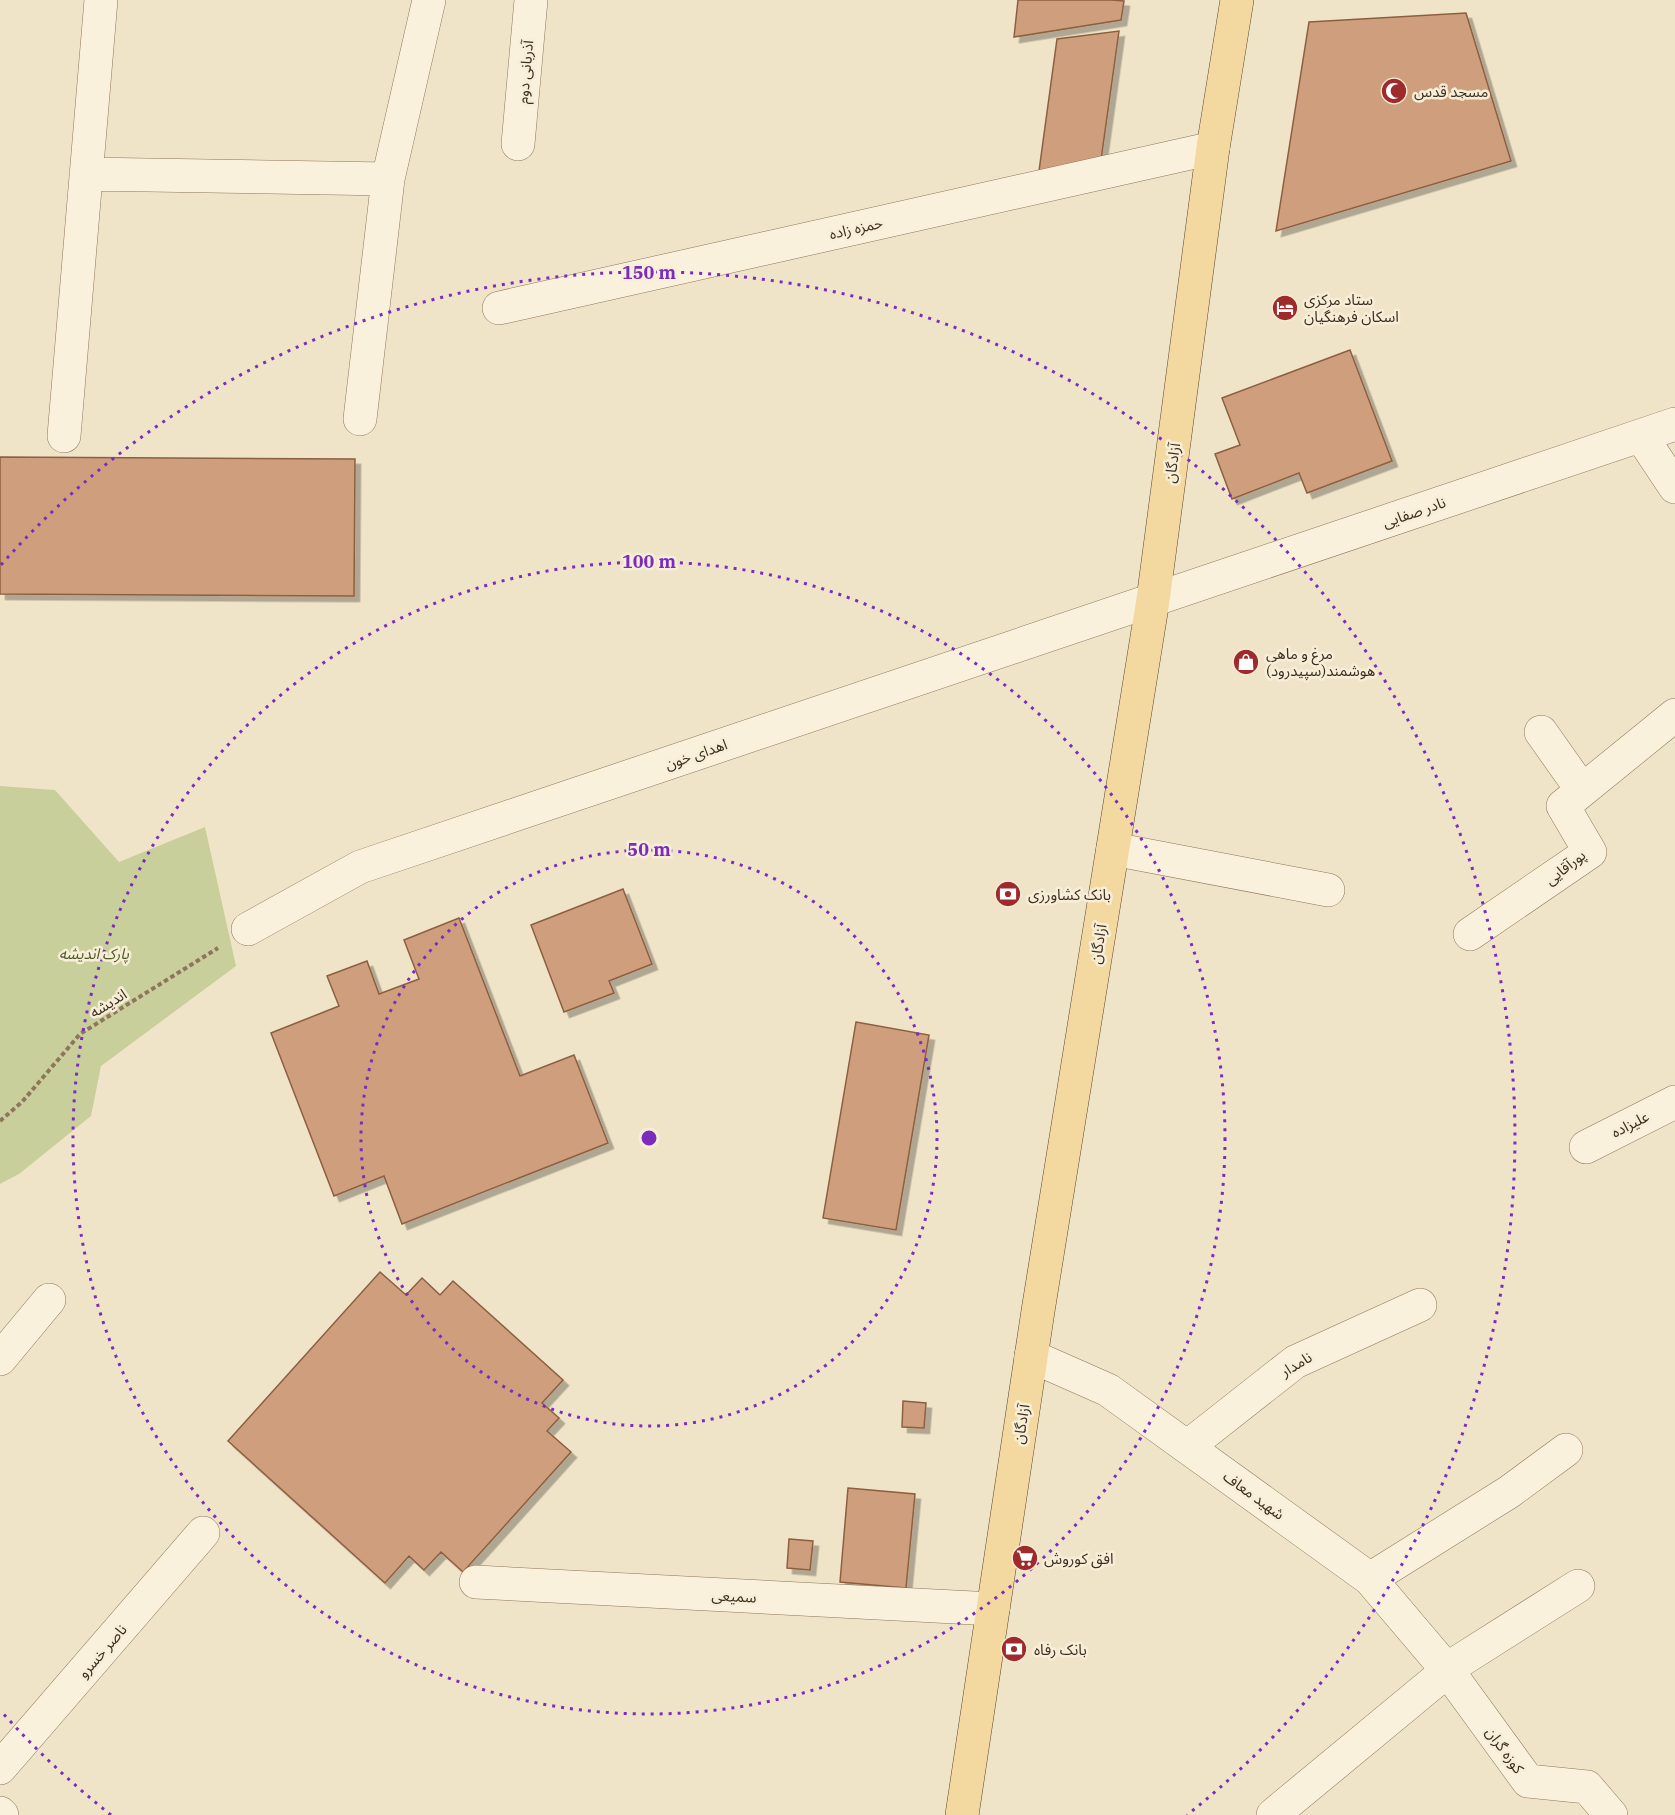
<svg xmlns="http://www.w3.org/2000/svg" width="1675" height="1815" viewBox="0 0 1675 1815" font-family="'IBM Plex Serif','Noto Sans Arabic',serif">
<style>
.green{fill:#c9cf9b}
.building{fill:#cf9f7d;stroke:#8d5f41;stroke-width:1.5;filter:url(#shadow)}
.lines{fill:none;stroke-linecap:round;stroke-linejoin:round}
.minor-casing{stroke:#8d765c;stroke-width:34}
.major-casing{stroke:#5b4430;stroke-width:34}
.path{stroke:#8d765c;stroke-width:4;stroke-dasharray:4.5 3;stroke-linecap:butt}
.minor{stroke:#faf1dc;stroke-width:33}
.major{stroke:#f3d9a0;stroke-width:33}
.ring{fill:none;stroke:#7b2cbf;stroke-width:3;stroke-dasharray:3 6}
.labels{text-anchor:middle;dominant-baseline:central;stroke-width:5;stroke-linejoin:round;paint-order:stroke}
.street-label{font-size:15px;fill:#3d2e20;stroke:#f7eed8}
.poi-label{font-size:15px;fill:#3d2e20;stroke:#f7eed8;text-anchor:start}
.park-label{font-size:15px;font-style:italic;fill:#4d5a26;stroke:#f7eed8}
.centre{fill:#7b2cbf;stroke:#f7eed8;stroke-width:3}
.ring-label{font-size:18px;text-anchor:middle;font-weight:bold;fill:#7b2cbf;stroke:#f7eed8;stroke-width:5;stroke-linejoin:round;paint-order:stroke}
</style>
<defs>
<filter id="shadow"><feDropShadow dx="5.5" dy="5.5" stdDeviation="0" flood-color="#0004"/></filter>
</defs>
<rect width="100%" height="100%" fill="#f0e4c8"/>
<path class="green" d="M 0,786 L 55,790 L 119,862 L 205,827 L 236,966 L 101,1066 L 91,1116 L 19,1174 L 0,1184 Z"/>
<path class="building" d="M 1018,0 L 1112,0 L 1124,1 L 1121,20 L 1014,37 Z
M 1466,13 L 1511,161 L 1276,231 L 1309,22 Z
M 1119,31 L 1100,167 L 1039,171 L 1057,39 Z
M 1350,350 L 1392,461 L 1307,493 L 1299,473 L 1232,499 L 1215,454 L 1240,445 L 1222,398 Z
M 0,457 L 355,459 L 354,596 L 0,594 Z
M 623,889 L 652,964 L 609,981 L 614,993 L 564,1012 L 531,925 Z
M 459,918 L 520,1076 L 574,1055 L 608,1143 L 402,1224 L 384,1176 L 334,1196 L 271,1033 L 339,1006 L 327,976 L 367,961 L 379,994 L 419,979 L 404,940 Z
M 856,1022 L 929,1035 L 896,1230 L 823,1218 Z
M 380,1272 L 406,1295 L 422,1278 L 440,1295 L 453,1281 L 563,1380 L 542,1403 L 559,1418 L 547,1431 L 571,1452 L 463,1572 L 441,1552 L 424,1570 L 409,1556 L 385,1583 L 228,1441 Z
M 903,1401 L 926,1403 L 924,1428 L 902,1427 Z
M 848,1488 L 915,1494 L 906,1588 L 840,1582 Z
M 789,1539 L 813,1541 L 810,1570 L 787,1568 Z"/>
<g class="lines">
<g class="minor-casing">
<path id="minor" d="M 518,144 L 531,0
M 86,174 L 388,179 L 429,0
M 499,308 L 1213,148
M 360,419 L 388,179
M 64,436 L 101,0
M 1641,436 L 1675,487
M 1541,732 L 1582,790
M 1113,849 L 1328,890
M 248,929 L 360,867 L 1675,424
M 1470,934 L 1590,852 L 1563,806 L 1675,715
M 1586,1147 L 1675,1102
M 1031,1356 L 1108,1390 L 1370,1579 L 1448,1671 L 1528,1781 L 1587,1787 L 1611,1815
M 0,1359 L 49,1300
M 1187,1447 L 1295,1362 L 1420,1305
M 1370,1579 L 1509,1492 L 1566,1450
M 476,1582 L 993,1609
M 0,1768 L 203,1533
M 0,1813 L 2,1815
M 1273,1815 L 1458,1662 L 1578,1586"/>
</g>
<g class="major-casing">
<path id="major" d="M 962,1815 L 1038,1311 L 1153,600 L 1213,148 L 1237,0"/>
</g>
<path class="path" d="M 0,1121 L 22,1102 L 80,1034 L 218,948"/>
<use href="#minor" class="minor"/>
<use href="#major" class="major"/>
</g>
<g class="ring">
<circle cx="649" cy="1138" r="288"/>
<circle cx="649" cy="1138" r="576"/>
<path d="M111 1815A865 865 0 0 1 1 1711M1 565A865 865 0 1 1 1187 1815"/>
</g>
<defs>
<g id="mosque-disc" transform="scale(1.35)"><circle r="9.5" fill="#9e2a2b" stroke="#f7eed8"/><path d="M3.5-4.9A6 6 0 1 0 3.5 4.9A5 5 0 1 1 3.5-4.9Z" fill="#fff"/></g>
<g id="hotel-disc" transform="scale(1.35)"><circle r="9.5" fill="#9e2a2b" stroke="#f7eed8"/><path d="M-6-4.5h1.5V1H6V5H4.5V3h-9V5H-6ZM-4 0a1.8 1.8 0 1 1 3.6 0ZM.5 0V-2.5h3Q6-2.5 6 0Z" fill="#fff"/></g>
<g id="shop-disc" transform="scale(1.35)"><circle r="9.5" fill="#9e2a2b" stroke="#f7eed8"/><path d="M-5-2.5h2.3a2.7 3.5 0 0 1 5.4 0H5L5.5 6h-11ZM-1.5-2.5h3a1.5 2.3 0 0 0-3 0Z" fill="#fff"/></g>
<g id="bank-disc" transform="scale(1.35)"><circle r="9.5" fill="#9e2a2b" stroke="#f7eed8"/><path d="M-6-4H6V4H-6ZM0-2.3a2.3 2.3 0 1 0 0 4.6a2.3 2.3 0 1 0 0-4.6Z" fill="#fff"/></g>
<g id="supermarket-disc" transform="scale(1.35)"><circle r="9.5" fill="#9e2a2b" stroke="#f7eed8"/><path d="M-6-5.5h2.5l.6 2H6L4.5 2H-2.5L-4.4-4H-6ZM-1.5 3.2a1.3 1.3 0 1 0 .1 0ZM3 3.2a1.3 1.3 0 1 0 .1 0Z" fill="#fff"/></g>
</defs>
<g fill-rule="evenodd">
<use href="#mosque-disc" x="1394" y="91"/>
<use href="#hotel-disc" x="1285" y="308"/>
<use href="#shop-disc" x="1246" y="662"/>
<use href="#bank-disc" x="1008" y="894"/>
<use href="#supermarket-disc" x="1025" y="1558"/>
<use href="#bank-disc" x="1014" y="1649"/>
</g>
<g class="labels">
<g class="street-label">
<text transform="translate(525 72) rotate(-85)">آذربانی دوم</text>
<text transform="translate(856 228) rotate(-13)">حمزه زاده</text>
<text transform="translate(1172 463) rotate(-82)">آزادگان</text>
<text transform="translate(1414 512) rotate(-19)">نادر صفایی</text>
<text transform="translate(696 754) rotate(-19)">اهدای خون</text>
<text transform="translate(1565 867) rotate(-38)">پورآقایی</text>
<text transform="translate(1098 944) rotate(-81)">آزادگان</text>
<text transform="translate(108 1003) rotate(-32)">اندیشه</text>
<text transform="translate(1630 1124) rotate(-27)">علیزاده</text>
<text transform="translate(1296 1364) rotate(-31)">نامدار</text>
<text transform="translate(1021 1424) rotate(-81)">آزادگان</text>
<text transform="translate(1254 1495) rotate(36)">شهید معاف</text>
<text transform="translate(734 1596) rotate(3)">سمیعی</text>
<text transform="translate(102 1651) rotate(-49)">ناصر خسرو</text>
<text transform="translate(1505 1750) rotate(54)">کوزه گران</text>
</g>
<g class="poi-label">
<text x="1414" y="91">مسجد قدس</text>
<text x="1304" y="299">ستاد مرکزی<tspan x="1304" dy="17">اسکان فرهنگیان</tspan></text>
<text x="1266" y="653">مرغ و ماهی<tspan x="1266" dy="17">هوشمند(سپیدرود)</tspan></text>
<text x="1028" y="894">بانک کشاورزی</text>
<text x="1044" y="1558">افق کوروش</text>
<text x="1034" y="1649">بانک رفاه</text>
</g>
<g class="park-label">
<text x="94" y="953">پارک اندیشه</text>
</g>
</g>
<circle cx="649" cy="1138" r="9" class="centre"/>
<g class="ring-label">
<text x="649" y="279">150 m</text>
<text x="649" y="568">100 m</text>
<text x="649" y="856">50 m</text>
</g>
</svg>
